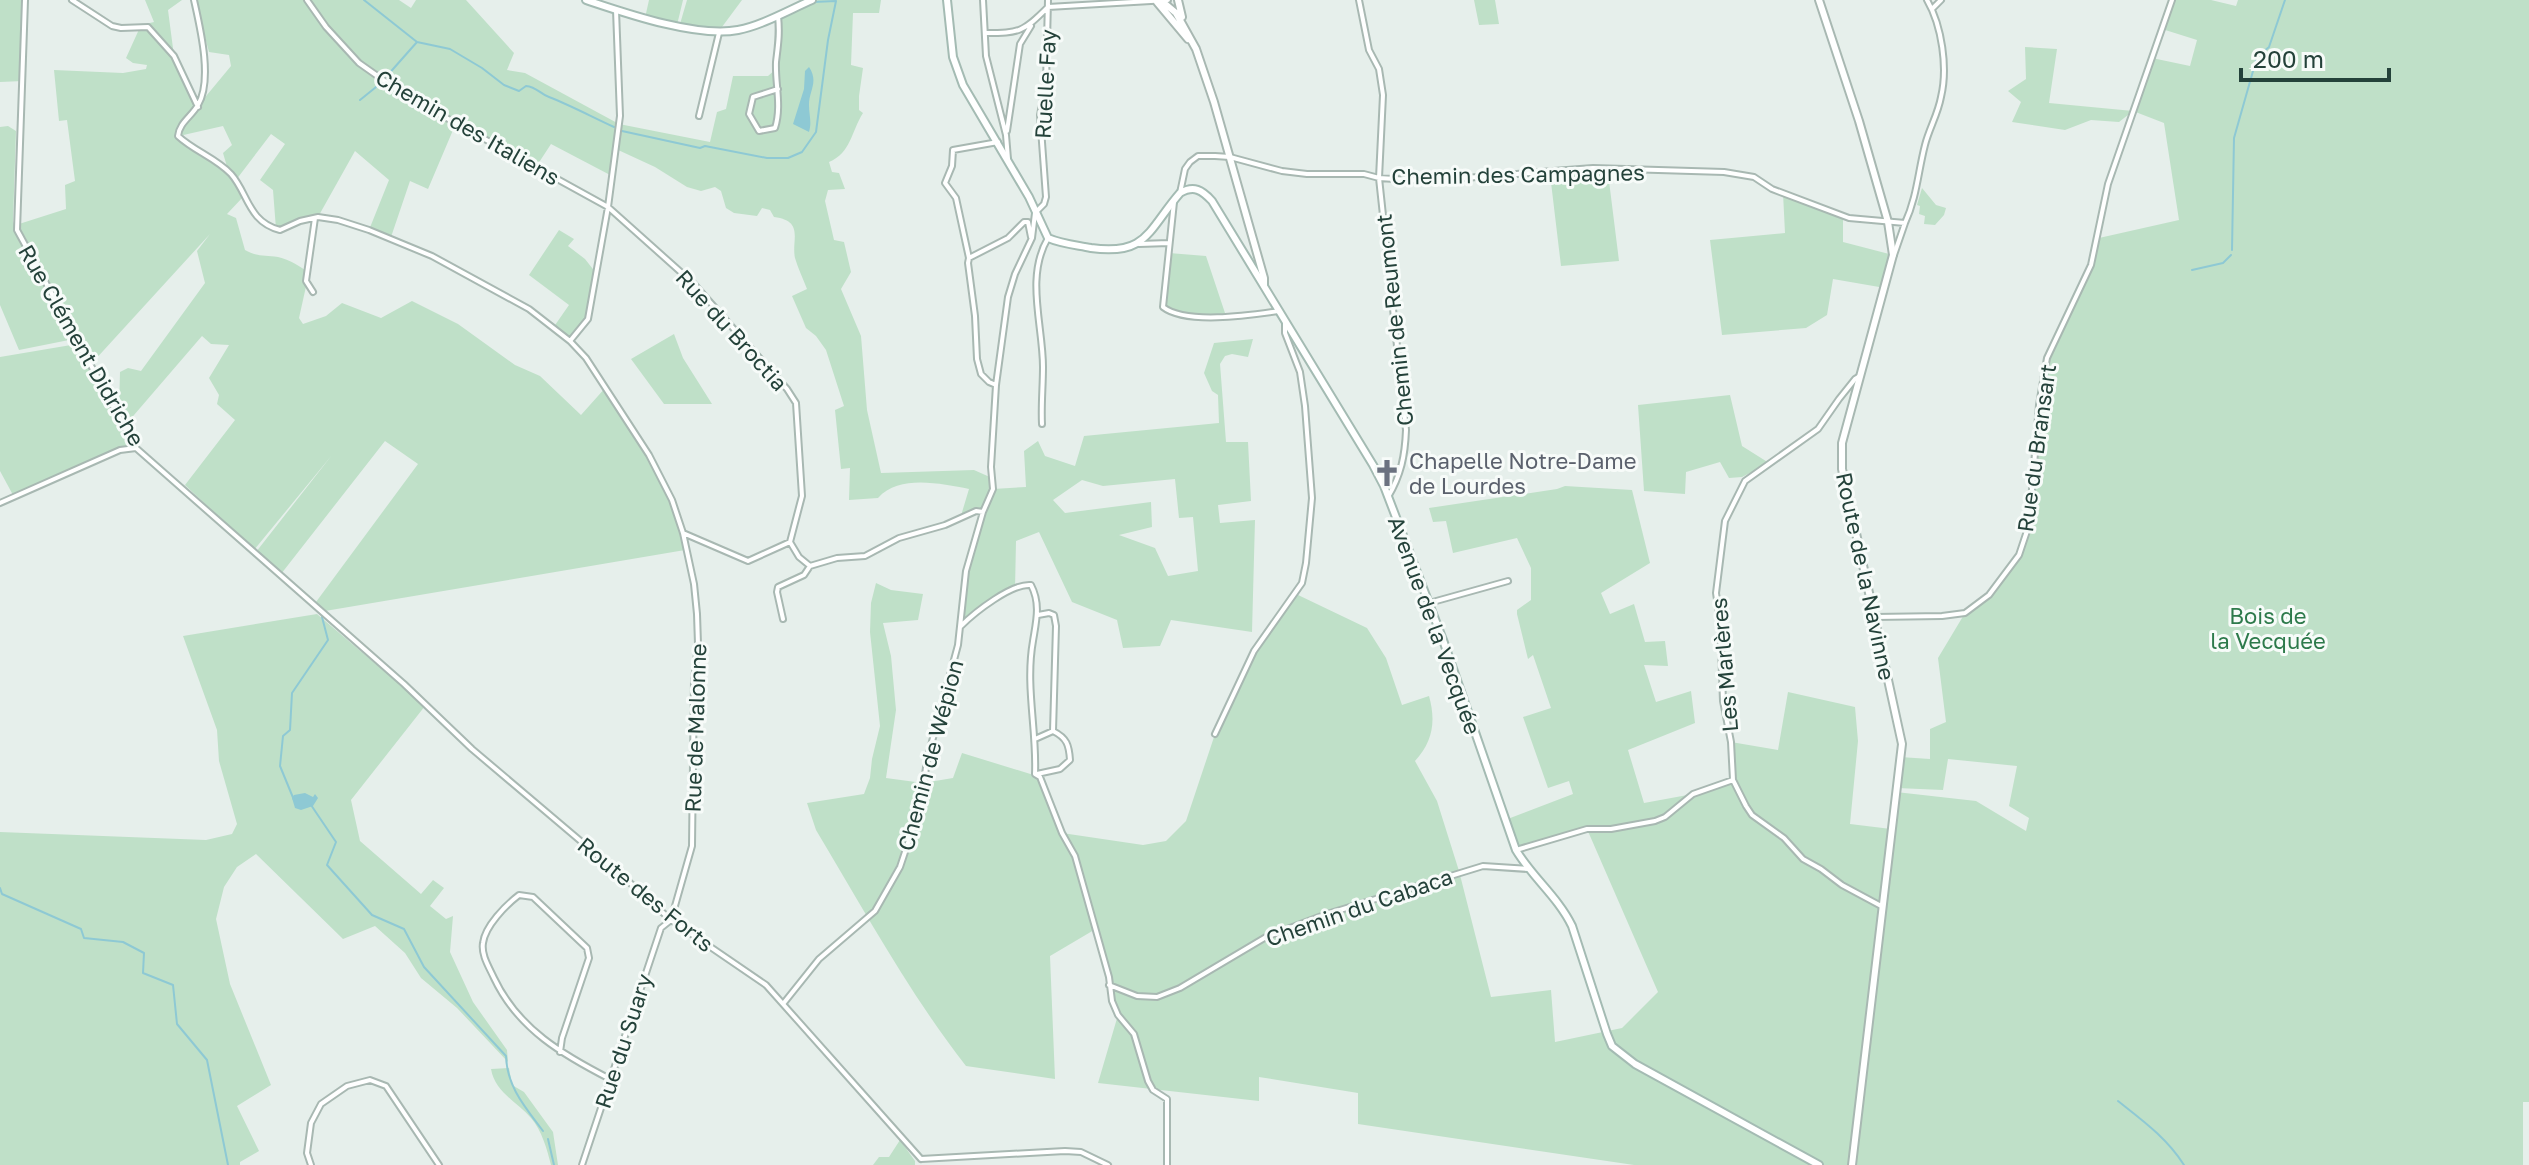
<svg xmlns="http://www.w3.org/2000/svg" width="2529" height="1165" viewBox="0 0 2529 1165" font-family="'Golos Text',sans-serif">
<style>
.green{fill:#bfe0c8;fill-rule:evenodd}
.water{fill:#8ec9d4}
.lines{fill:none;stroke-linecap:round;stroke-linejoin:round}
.stream{stroke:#8ec9d4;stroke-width:2}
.minor-casing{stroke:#a8b8b2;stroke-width:8}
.tertiary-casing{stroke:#a8b8b2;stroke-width:10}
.secondary-casing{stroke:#a4bbb3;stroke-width:10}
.minor{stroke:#fff;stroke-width:4}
.tertiary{stroke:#fff;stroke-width:6}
.secondary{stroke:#fff;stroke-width:6}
.labels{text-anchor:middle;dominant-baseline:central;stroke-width:6;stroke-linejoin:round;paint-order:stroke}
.street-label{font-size:22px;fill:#24423a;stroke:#f7fbf9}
.worship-label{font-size:22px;fill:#5b616d;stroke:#f7fbf9;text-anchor:start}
.park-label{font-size:22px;fill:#2d7a4b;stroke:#f7fbf9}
</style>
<rect width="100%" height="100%" fill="#e6efeb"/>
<path class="green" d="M 0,0 L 24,0 L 23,81 L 0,82 Z
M 145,0 L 182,0 L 168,10 L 174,56 L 197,107 L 231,66 L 229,55 L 209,52 L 195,0 L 399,0 L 411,8 L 416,0 L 466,0 L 514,53 L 507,70 L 525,73 L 619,124 L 710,142 L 717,112 L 726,109 L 733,76 L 768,76 L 776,69 L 781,37 L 778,15 L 818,0 L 881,0 L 879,13 L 853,13 L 851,65 L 863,68 L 859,96 L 859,110 L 863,113 C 851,132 851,153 829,162 L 832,172 L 839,173 L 845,189 L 828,190 L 825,201 L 834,240 L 844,242 L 851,272 L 841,289 L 861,336 L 867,410 L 881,473 L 974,470 L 992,478 L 993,489 L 1026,487 L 1024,451 L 1038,441 L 1045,456 L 1075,466 L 1084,436 L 1219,423 L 1218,395 L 1212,391 L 1204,373 L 1214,343 L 1253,339 L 1248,357 L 1232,354 L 1225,356 L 1220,364 L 1226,442 L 1248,442 L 1251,501 L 1218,505 L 1220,523 L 1255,520 L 1252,632 L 1171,620 L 1160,646 L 1123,648 L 1117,620 L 1072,602 L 1039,532 L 1016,541 L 1015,589 L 987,605 L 960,628 L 962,593 L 983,512 L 976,511 L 960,519 L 969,489 C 941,484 900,474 878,498 L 849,500 L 850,468 L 841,469 L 835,410 L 844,406 L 826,350 L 816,336 L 806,328 L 792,296 L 807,289 C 803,279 798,268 795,258 C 791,240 805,221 774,217 L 770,210 L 762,208 L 757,216 L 734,213 L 726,208 L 721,191 L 715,187 L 701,191 L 687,187 L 655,167 L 616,149 L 612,176 L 551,144 L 536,167 L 456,123 L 428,189 L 410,181 L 391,237 L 369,230 L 389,180 L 355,151 L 318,217 L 276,229 L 273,190 L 260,180 L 285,144 L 271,134 L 236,180 L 243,197 L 227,214 L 236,218 L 245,250 C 257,257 265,255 278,257 C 290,260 300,266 309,273 L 299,318 L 303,324 L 326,316 L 342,303 L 381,318 L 412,301 L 458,324 L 515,365 L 540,376 L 581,415 L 606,387 L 649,455 L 672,505 L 685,550 L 325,611 L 316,602 L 418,464 L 385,441 L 281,574 L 256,552 L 332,455 L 254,550 L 185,485 L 235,420 L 217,404 L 219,395 L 209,378 L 229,345 L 211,344 L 202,336 L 128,422 L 119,410 L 120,372 L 128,368 L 141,371 L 205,283 L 197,251 L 210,234 L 93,362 L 20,228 L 19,224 L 66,209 L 65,185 L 75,181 L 67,120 L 59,121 L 54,70 L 123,73 L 146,69 L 147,65 L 133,63 L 126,58 L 141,25 L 154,22 ZM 223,126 L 232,145 L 223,153 L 228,170 L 179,136 ZM 1175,479 L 1179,518 L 1193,517 L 1198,571 L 1168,576 L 1155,548 L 1119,535 L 1152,527 L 1151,502 L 1065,513 L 1053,500 L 1082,480 L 1103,486 Z
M 649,0 L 683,0 L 677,25 L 645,18 Z
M 687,0 L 742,0 L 719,31 L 680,24 Z
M 1474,0 L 1495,0 L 1499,24 L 1479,25 Z
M 2172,0 L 2211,0 L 2236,6 L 2238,0 L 2529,0 L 2529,1102 L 2523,1102 L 2523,1165 L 1634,1165 L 1358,1124 L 1358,1093 L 1259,1077 L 1259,1101 L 1098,1083 L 1118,1015 L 1094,930 L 1050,956 L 1055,1079 L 966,1066 C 909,993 864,910 816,830 L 807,803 L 864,794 L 870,778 L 872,759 L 880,726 L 870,632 L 871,603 L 876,583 L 891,590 L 923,594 L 918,620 L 883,623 L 891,656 L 896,710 L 886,778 L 923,783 L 953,778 L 962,753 L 1040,777 L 1062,833 L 1143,845 L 1166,841 L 1186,821 L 1215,734 L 1254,651 L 1296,594 L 1367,628 L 1386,658 L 1402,705 L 1429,696 C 1436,721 1433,742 1415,761 L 1437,801 L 1459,871 L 1491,997 L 1551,990 L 1555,1042 L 1622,1028 L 1658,992 L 1587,829 L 1542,840 L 1516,850 L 1505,820 L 1573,794 L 1569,781 L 1548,788 L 1523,717 L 1551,708 L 1533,655 L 1528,659 L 1517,614 L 1517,610 L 1531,600 L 1531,568 L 1517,538 L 1453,553 L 1446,521 L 1433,522 L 1429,508 L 1557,489 L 1565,486 L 1632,490 L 1650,563 L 1601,593 L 1610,614 L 1634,604 L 1645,642 L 1665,641 L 1668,666 L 1644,665 L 1656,702 L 1691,691 L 1695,723 L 1628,750 L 1644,803 L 1693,794 L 1732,781 L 1731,742 L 1778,750 L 1788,692 L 1855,707 L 1858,741 L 1850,824 L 1891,829 L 1896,792 L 1976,801 L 2026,831 L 2029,818 L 2009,806 L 2017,766 L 1948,759 L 1943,790 L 1897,788 L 1900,757 L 1930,759 L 1930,729 L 1946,722 L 1938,658 L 1965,613 L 1989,595 L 2019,555 L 2029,525 L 2039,405 L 2047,358 L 2091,265 L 2099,238 L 2179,220 L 2164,123 L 2133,111 L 2119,122 L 2091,120 L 2065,130 L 2012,122 L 2021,102 L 2008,91 L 2026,79 L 2025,47 L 2057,49 L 2049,103 L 2133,111 L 2152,58 L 2190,66 L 2197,40 L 2162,29 Z
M 8,126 L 16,131 L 13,221 L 16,231 L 74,339 L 19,350 L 0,305 L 0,127 Z
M 1581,171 L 1608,173 L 1619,261 L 1561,266 L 1550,174 Z
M 1922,188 L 1936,205 L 1946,208 L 1944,215 L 1935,225 L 1924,224 L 1925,216 L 1919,214 L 1920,206 L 1917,205 Z
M 1783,193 L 1843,215 L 1843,242 L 1893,255 L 1885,288 L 1833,279 L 1827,315 L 1806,328 L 1722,335 L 1710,240 L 1785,233 Z
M 559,230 L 574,239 L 568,246 L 585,259 L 596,273 L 588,319 L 570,341 L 553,328 L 569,305 L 529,275 Z
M 1169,253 L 1206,256 L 1226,316 L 1184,315 L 1162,306 Z
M 674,334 L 683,358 L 712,404 L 664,404 L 631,359 Z
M 77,344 L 130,445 L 13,495 L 0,471 L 0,357 Z
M 1730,395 L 1742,446 L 1769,463 L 1742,477 L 1729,478 L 1720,462 L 1686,472 L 1685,494 L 1644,491 L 1638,405 Z
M 317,614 L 425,706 L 351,800 L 360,841 L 421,894 L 433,880 L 444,888 L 430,906 L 446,919 L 453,916 L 450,952 L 473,1002 L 507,1050 L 508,1062 L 457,1008 L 421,978 L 405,953 L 375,926 L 343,939 L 256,854 L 237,867 L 224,887 L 216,919 L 230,984 L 271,1085 L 237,1106 L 259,1151 L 240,1162 L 240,1165 L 0,1165 L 0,832 L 206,840 L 232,834 L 237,824 L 219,761 L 217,730 L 183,636 Z
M 509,1068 L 512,1085 L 524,1092 L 553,1132 L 558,1165 L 551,1165 C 547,1149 542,1131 531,1118 C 517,1102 495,1092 491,1069 Z
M 900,1140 L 915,1161 L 915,1165 L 873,1165 L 879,1157 L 889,1157 Z"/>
<path class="water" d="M 809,67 C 819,82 809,90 809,105 C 809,115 812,122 809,132 L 793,124 L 804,89 L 805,71 Z
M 305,793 L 313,797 L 315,794 L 318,798 L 313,806 L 301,810 L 295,808 L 292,798 L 294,795 Z"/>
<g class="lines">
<path class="stream" d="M 364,0 L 417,42 L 450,49 L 482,68 L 504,85 L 519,91 L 526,86 C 537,87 540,94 549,97 C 572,106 592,117 614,127
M 386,77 L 417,42
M 360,100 L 381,83
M 622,131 L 700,148 L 705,146 L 767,158 L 788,158 L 802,152 L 816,132 L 828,40 L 836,1 L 813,2
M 2232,250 L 2234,138 L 2257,57 L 2269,47 L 2285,0
M 2192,270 L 2223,263 L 2231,255
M 294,800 L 280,766 L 283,736 L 290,730 L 292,693 L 328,640 L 322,617
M 311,805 L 336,842 L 327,865 L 372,915 L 404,929 L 424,967 L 506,1056 C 507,1087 525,1107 543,1131
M 0,888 L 2,894 L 81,929 L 84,938 L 123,942 L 144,953 L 143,973 L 173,985 L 177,1024 L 207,1060 L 228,1165
M 2118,1101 C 2142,1120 2167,1138 2184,1165
M 548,1139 L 554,1165"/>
<g class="minor-casing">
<path id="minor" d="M 25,0 L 17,230 L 136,448 L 404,684 L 472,749 L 629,882 L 671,920 L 766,985 L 921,1159
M 72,0 L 112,26 L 121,28 L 148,27 L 174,56 L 198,107
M 194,0 C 200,27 213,80 198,105 C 192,116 179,123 178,136 C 194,151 216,158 231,174 C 248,193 248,222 280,230 L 300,221 L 318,217 L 338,220 L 369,230 L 432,256 L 529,309 L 570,341 L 586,358 L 649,455 L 672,500 L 683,533 L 694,584 L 697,614 L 698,644 L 694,681 L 692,846 L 671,920 L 661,928 L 582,1165
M 307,0 L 326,27 L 359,63 L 403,94 L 608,207 L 693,283 L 787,389 L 796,403 L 802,496 L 790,542 L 799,557 L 810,566
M 983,0 L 986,56 L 1006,135 L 1008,159
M 1359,0 L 1369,50 L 1379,69 L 1383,95 L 1379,178 L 1406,430 C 1405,456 1401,475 1388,497
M 1048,7 L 1168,0
M 1932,9 L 1941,0
M 985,33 C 1020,33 1023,32 1048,7
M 778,89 L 753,97 L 749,114 L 759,131 L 775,128 C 782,106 775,84 776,62 C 778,45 780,34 778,16
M 699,116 L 719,33
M 1007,131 L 1020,44 L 1031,26
M 1180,193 L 1185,169 L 1190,162 L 1198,156 L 1215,156 L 1230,157 L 1282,171 L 1307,174 L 1364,174 L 1379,178 L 1426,181 L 1593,168 L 1724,172 L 1754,177 L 1772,189 L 1849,218 L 1905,223 C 1917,197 1918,172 1925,145 C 1929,129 1938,114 1941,97 C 1948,68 1942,26 1927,0
M 1174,202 L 1163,307 C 1186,325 1251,315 1279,311
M 1139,244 L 1169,243
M 1894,255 L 1905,223
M 969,258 L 1008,238 L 1024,222 L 1028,222 L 1031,237
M 313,292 L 306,281 L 315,218
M 570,341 L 588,319 L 608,207 L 620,116 L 616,10
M 1860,376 L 1855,379 L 1839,399 L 1818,429 L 1745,481 L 1725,521 L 1716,593 L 1720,620 L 1723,701 L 1731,742 L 1733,780 L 1746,806 L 1752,815 L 1784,838 L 1803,859 L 1821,869 L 1842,885 L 1883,907
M 996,385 L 989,382 L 981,374 L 977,359 L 975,316 L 968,263 L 969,258 L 956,198 L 945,183 L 952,166 L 953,150 L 998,142
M 1042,424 C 1041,405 1043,386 1043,367 C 1043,325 1025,277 1048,238
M 0,503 L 120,450 L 136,448
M 683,533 L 748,561 L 790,542
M 1429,603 L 1508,581
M 1875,617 L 1942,616 L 1965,613 L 1989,595 L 2019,555 L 2029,525 L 2039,405 L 2047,358 L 2091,265 L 2108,184 L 2172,0
M 783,619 L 777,592 L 778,587 L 804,575 L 810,566 L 837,558 L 865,556 L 899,538 L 945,525 L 976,511 L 983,512
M 961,626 C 975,612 1012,583 1031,585 C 1041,604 1036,622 1033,641 C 1025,686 1037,730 1035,774 L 1040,777 L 1062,833 L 1075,856 L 1109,977 L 1112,1001 L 1118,1015 L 1134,1034 L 1148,1081 L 1153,1090 L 1167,1099 L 1167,1165
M 1215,734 L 1254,651 L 1302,583 L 1306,563 L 1312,498 L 1305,406 L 1300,372 L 1285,333 L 1285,323
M 1035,739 L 1053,731 L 1056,626 L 1054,615 L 1049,613 L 1038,615
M 1037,774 L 1060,769 L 1070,760 C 1069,745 1067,738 1053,731
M 1516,850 L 1587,829 L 1611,829 L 1655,821 L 1665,817 L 1693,794 L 1733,780
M 1109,985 L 1137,996 L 1157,997 L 1180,988 L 1266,937 L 1327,914 L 1483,866 L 1528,869
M 783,1004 L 819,959 L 875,911 L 900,867 L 921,804 L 927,760 L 958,645 L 966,571 L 983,512 L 993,489 L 991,467 L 996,385 L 1008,297 L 1015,274 L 1032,238 L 1035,213 L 1044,204 L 1046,197 L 1040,115 L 1046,83 L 1048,0
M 560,1052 L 562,1038 L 589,958 L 587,948 L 533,897 L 519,895 C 506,905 485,926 483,943 C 481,955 489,967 494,978 C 518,1029 563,1055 612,1080
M 921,1159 L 1065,1151 L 1081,1152 L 1108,1165
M 311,1165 L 307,1153 L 311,1123 L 321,1104 L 347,1086 L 370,1080 L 386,1086 L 439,1165"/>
</g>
<g class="tertiary-casing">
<path id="tertiary" d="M 1178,0 L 1182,17
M 1819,0 L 1859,121 L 1888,222 L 1893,255 L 1842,443 L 1842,469 L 1902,744 L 1852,1165
M 1157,2 L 1164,3 L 1176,13 L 1196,49 L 1214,102 L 1264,278 L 1264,285
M 1157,2 L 1188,39"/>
</g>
<g class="secondary-casing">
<path id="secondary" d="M 586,0 C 625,13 697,38 738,30 C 763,25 789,10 812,0
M 947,0 L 953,57 L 963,85 L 1029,197 L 1048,238 C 1062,244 1076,245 1091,248 C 1147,256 1148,230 1180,193 C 1194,185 1202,190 1212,201 L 1373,465 L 1384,486 L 1443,640 L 1516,850 C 1532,877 1558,897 1572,926 L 1607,1034 L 1612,1046 L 1635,1064 L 1819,1165"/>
</g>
<use href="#minor" class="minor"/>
<use href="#tertiary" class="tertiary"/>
<use href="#secondary" class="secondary"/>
</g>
<defs>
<g id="church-bare" transform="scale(2.16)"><path d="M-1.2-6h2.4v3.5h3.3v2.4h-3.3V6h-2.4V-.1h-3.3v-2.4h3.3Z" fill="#6b7280" stroke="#f7fbf9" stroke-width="2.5" paint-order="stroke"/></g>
</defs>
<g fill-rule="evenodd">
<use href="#church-bare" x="1387" y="473"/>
</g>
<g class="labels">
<g class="street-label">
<text transform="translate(1045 84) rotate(-87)">Ruelle Fay</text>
<text transform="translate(468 127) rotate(30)">Chemin des Italiens</text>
<text transform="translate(1518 174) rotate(-1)">Chemin des Campagnes</text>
<text transform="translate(1394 320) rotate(-96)">Chemin de Reumont</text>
<text transform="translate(732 330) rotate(48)">Rue du Broctia</text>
<text transform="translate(82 345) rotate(60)">Rue Clément Didriche</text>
<text transform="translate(2036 448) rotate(-82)">Rue du Bransart</text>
<text transform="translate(1866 576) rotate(78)">Route de la Navinne</text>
<text transform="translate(1435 625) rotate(70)">Avenue de la Vecquée</text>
<text transform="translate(1724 665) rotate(-95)">Les Marlères</text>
<text transform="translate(695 728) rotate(-88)">Rue de Malonne</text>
<text transform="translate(930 755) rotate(-75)">Chemin de Wépion</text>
<text transform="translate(646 894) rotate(39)">Route des Forts</text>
<text transform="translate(1359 907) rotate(-19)">Chemin du Cabaca</text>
<text transform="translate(623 1041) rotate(-72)">Rue du Suary</text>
</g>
<g class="worship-label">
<text x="1409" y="460">Chapelle Notre-Dame<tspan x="1409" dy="25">de Lourdes</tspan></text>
</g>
<g class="park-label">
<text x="2268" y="615">Bois de<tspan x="2268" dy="25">la Vecquée</tspan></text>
</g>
</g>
<path d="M2241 68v12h148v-12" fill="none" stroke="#24423a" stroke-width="4"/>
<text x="2253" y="68" font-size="24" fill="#24423a" stroke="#f7fbf9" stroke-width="6" paint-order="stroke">200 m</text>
</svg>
